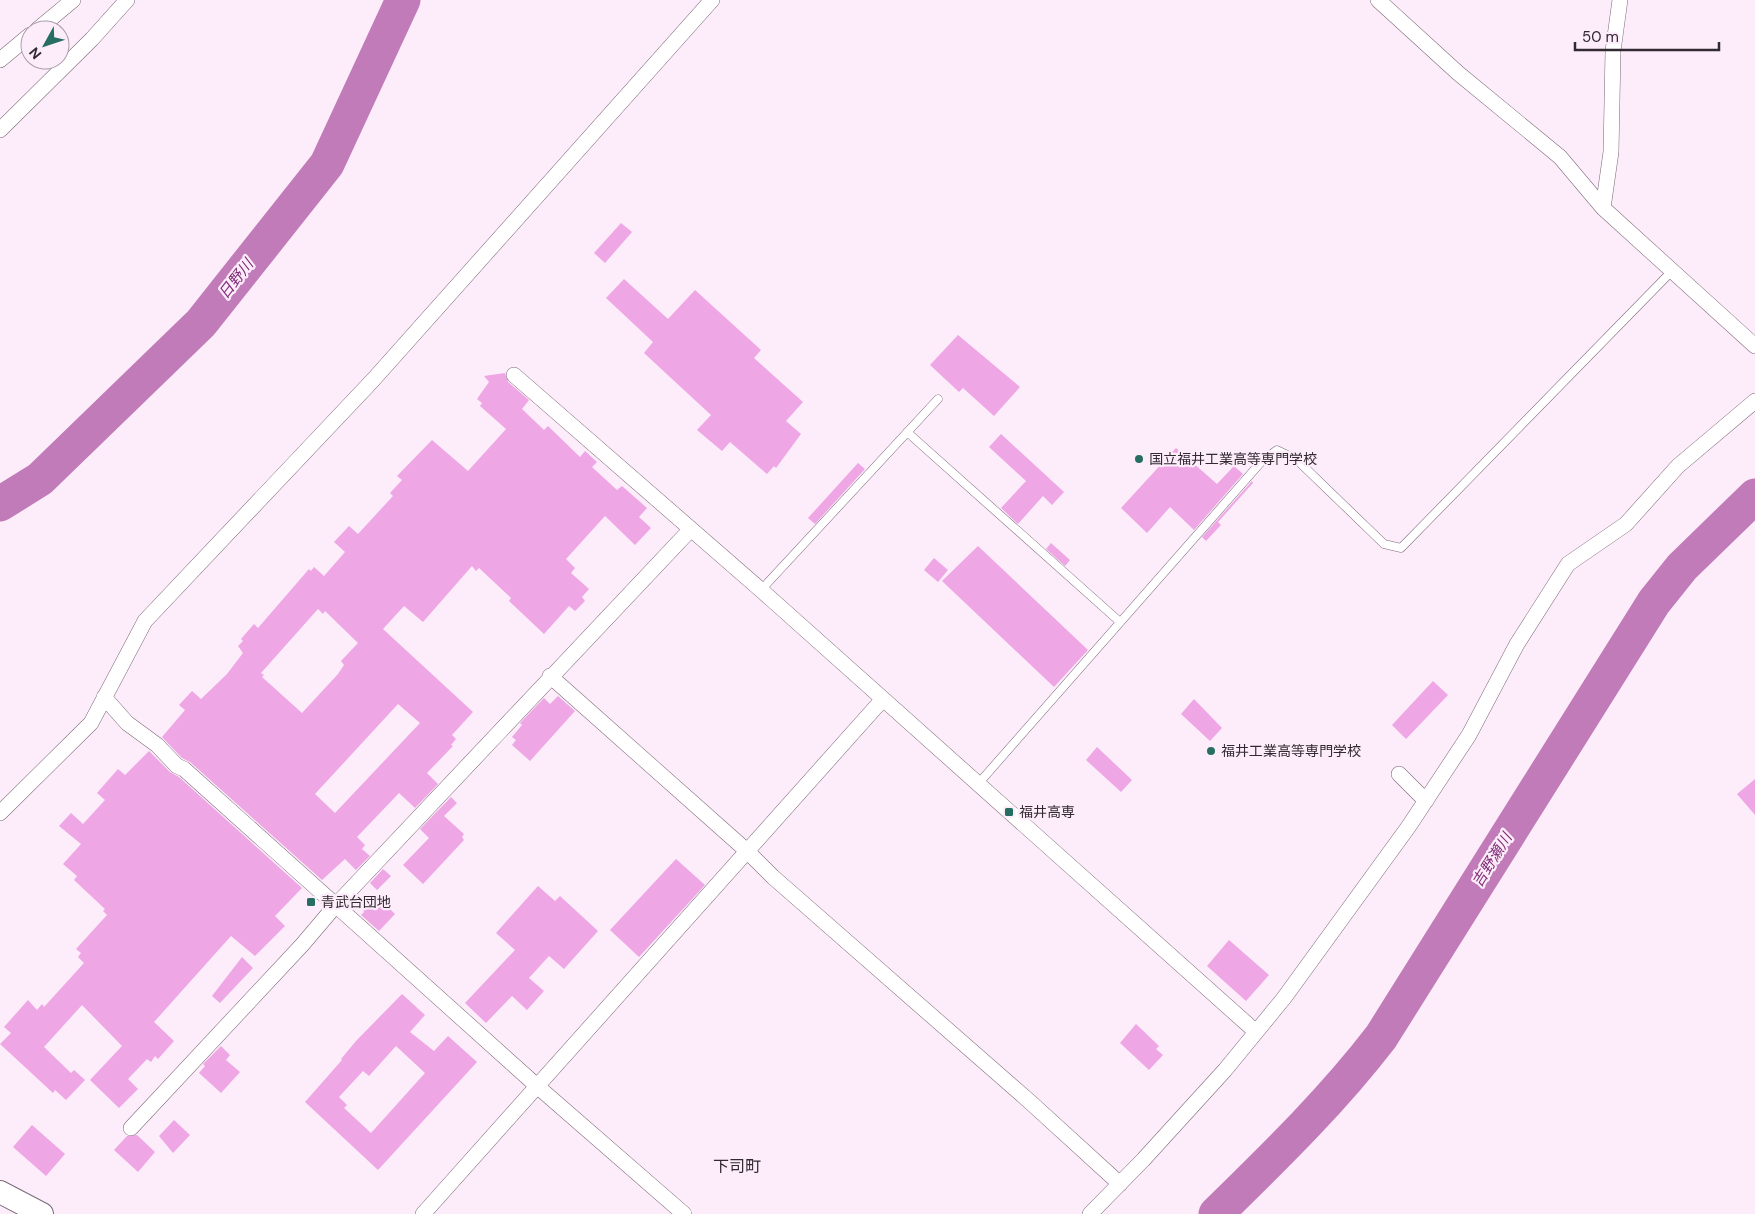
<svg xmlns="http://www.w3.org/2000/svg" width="1755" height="1214" viewBox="0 0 1755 1214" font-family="'DM Sans','Noto Sans JP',sans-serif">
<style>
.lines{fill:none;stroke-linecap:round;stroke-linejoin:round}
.river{stroke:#c07bb8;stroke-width:35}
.building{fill:#eea6e5;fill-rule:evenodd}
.service-casing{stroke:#7c6979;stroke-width:9}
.minor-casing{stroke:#7c6979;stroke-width:16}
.secondary-casing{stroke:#7c6979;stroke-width:24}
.service{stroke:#fff;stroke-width:8}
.minor{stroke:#fff;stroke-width:15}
.secondary{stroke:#fff;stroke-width:22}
.poi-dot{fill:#266d62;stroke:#fdecfa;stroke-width:2}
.labels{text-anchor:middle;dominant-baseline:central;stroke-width:4.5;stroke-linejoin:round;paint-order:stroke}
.poi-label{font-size:14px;fill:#322a31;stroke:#fdecfa;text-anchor:start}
.water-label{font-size:15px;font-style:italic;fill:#7f2c78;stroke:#fdecfa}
.quarter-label{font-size:16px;fill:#322a31;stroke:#fdecfa}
</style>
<rect width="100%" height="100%" fill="#fdecfa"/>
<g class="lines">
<path class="river" d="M 0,504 L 40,479 L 201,323 L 327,164 L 403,0
M 1216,1214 C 1274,1157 1331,1102 1381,1037 L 1654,602 L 1682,567 L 1755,496"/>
</g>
<path class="building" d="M 621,223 L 632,232 L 605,263 L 594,253 Z
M 624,279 L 668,319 L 695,290 L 761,350 L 754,358 L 803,402 L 786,421 L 801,434 L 776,468 L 774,466 L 767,474 L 730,442 L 722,451 L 697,430 L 711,415 L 644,353 L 653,342 L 606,298 Z
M 958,335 L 1020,387 L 994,416 L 963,388 L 959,392 L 930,365 Z
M 505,373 L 508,382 L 529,400 L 522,409 L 544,430 L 548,426 L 580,457 L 585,451 L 597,462 L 592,467 L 617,490 L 622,486 L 647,508 L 639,517 L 651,528 L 635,545 L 605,516 L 566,559 L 575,568 L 571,573 L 589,589 L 582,597 L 585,601 L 575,611 L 569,606 L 544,634 L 509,601 L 511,598 L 479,568 L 476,571 L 472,566 L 423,622 L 404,606 L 383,629 L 473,712 L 452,735 L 456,739 L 451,745 L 453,746 L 427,773 L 438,784 L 415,808 L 399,793 L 357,837 L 365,845 L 362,849 L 370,856 L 356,870 L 345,859 L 322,880 L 190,762 L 182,758 L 162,737 L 185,710 L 179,705 L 192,691 L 201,699 L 227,674 L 243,653 L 238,646 L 243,641 L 241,639 L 254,624 L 258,628 L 309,569 L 311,571 L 314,567 L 324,576 L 345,552 L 334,542 L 349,526 L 358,534 L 393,496 L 390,493 L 402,480 L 397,476 L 432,440 L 468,471 L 506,429 L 480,406 L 482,403 L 477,399 L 489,382 L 484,376 ZM 318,609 L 323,614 L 325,611 L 358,643 L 341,661 L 344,665 L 338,674 L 302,713 L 262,677 L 264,675 L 261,673 ZM 398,704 L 420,723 L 335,813 L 315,794 Z
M 1001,434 L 1064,492 L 1052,505 L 1043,496 L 1018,524 L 1001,508 L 1026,481 L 989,447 Z
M 1176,448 L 1217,484 L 1234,466 L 1243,474 L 1194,530 L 1170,507 L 1147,533 L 1121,508 Z
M 858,463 L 865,469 L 815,524 L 808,518 Z
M 1252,481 L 1253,483 L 1218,522 L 1221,525 L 1206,541 L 1202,537 Z
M 1051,543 L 1070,560 L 1065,566 L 1046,549 Z
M 978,546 L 1088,650 L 1054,687 L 942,581 Z
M 934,558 L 948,570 L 938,582 L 924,570 Z
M 1433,681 L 1448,695 L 1406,739 L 1392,725 Z
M 558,696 L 575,711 L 530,761 L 512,745 L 516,740 L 512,737 L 522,725 L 520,723 L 544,698 L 550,704 Z
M 1194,699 L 1222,728 L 1210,741 L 1181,714 Z
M 1097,747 L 1132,780 L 1121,792 L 1086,760 Z
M 149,751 L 170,772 L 179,777 L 302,888 L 275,916 L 285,926 L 255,956 L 231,936 L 154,1022 L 174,1041 L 158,1059 L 155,1056 L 151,1062 L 147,1059 L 128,1079 L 138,1089 L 119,1108 L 90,1080 L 122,1046 L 82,1005 L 44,1047 L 71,1073 L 74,1070 L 85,1080 L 66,1100 L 55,1090 L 53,1093 L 0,1044 L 11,1033 L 4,1027 L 28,1000 L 37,1010 L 42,1004 L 44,1007 L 84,963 L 78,957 L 81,953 L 76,949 L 107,915 L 103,911 L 105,909 L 74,880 L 77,876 L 63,864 L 81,844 L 59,826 L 71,813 L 83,824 L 105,800 L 97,793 L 118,769 L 125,775 Z
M 1755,779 L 1755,815 L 1737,794 Z
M 451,797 L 457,803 L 444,816 L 464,834 L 462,837 L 464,840 L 423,884 L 403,865 L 429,838 L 420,829 Z
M 676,859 L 705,885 L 639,957 L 610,930 Z
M 383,869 L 391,876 L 377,890 L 370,883 Z
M 538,886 L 555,901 L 560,896 L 598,931 L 564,969 L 549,956 L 529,978 L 544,991 L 527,1010 L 512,996 L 486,1023 L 465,1003 L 515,950 L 496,933 Z
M 376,895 L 395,914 L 379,931 L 361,915 L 364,912 L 363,909 Z
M 1229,940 L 1269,975 L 1246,1001 L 1207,966 Z
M 242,957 L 253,968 L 220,1003 L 212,996 Z
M 402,994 L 425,1015 L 410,1032 L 434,1051 L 448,1036 L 477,1062 L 378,1170 L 305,1102 L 342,1060 L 341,1059 L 356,1041 ZM 396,1046 L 425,1073 L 371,1133 L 344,1108 L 347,1105 L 339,1097 L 363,1071 L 369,1076 Z
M 1136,1024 L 1159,1046 L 1156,1049 L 1163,1055 L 1149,1070 L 1120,1043 Z
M 221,1046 L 230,1055 L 226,1060 L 240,1072 L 221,1093 L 199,1073 L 205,1066 L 203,1064 Z
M 174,1120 L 190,1135 L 173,1153 L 159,1136 Z
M 32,1125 L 65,1154 L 46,1176 L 13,1147 Z
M 137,1135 L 155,1152 L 138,1172 L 114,1150 L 127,1136 Z"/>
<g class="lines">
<g class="service-casing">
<path id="service" d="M 907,432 L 1120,622
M 761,590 L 938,399
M 978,784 L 1262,461 L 1277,450 L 1296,459 L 1384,544 L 1401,548 L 1672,271"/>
</g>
<g class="minor-casing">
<path id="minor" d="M 1378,0 L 1458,73 L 1560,157 L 1603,208 L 1755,346
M 37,30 L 73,0
M 0,60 L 30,35
M 0,130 L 92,39 L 127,0
M 1603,208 L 1611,152 L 1613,51 L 1620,0
M 514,375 L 761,590 L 1255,1031
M 550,676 L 747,851 L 773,877 L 1029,1101 L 1120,1184
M 104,697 L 127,723 L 157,745 L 177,766 L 184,769 L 537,1086 L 684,1214
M 1399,774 L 1426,801
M 0,813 L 91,723 L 145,621 L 373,380 L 712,0
M 131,1128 L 302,945 L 336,905 L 691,529
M 423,1214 L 883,699
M 1090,1214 L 1143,1160 L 1225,1070 L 1284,998 L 1409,826 L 1469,735 L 1517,644 L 1568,564 L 1626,524 L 1678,466 L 1755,401"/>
</g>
<g class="secondary-casing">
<path id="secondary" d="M 0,1192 L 42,1214"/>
</g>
<use href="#service" class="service"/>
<use href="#minor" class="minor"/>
<use href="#secondary" class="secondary"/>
</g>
<g class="poi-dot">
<circle cx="1139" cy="459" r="5"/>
<circle cx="1211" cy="751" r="5"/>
<rect x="1004" y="807" width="10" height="10" rx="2.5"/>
<rect x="306" y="897" width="10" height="10" rx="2.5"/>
</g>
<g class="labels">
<g class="poi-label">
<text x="1149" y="459">国立福井工業高等専門学校</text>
<text x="1221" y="751">福井工業高等専門学校</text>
<text x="1019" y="812">福井高専</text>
<text x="321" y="902">青武台団地</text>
</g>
<g class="water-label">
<text transform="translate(236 279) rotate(-52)">日野川</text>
<text transform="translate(1492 860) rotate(-58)">吉野瀬川</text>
</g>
<g class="quarter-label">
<text x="737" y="1166">下司町</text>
</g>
</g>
<g transform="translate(45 45) rotate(230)"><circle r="24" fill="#fdecfa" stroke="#ac9eaa"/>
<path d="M0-4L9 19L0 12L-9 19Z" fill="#266d62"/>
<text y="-8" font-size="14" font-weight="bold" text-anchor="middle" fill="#322a31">N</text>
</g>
<path d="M1575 42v8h144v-8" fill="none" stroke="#322a31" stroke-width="2.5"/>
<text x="1582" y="42" font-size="15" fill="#322a31" stroke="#fdecfa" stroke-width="4" paint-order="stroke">50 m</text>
</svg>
